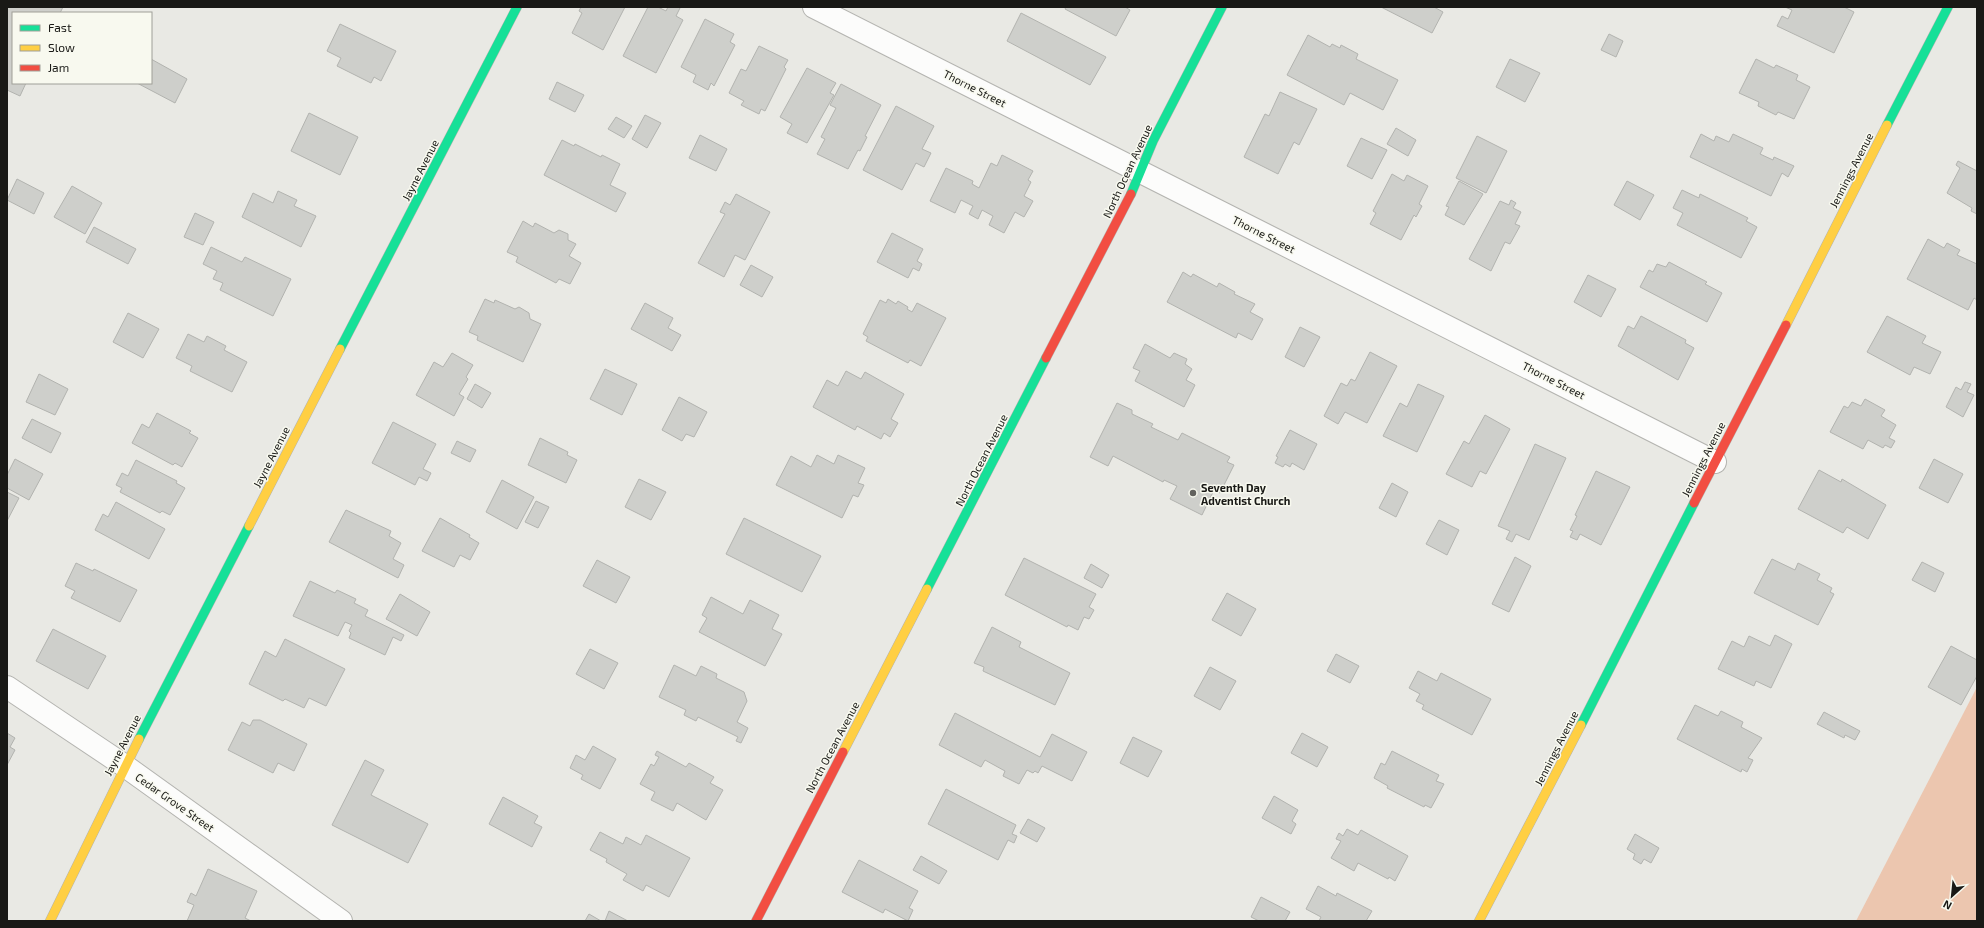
<svg xmlns="http://www.w3.org/2000/svg" width="1984" height="928" viewBox="0 0 1984 928" font-family="'Exo 2',sans-serif">
<style>
.green{fill:#ecc6af}
.building{fill:#cecfcb;stroke:#b2b3af}
.lines{fill:none;stroke-linecap:round;stroke-linejoin:round}
.street-casing{stroke:#b4b4b0;stroke-width:24}
.fast-casing{stroke:#b4b4b0;stroke-width:10}
.slow-casing{stroke:#b4b4b0;stroke-width:10}
.jam-casing{stroke:#b4b4b0;stroke-width:10}
.street{stroke:#fcfcfb;stroke-width:22}
.fast{stroke:#16e098;stroke-width:9}
.slow{stroke:#ffcf43;stroke-width:9}
.jam{stroke:#f24e42;stroke-width:9}
.poi-dot{fill:#62625e;stroke:#f8f9ef;stroke-width:1.5}
.labels{text-anchor:middle;dominant-baseline:central;stroke-width:3;stroke-linejoin:round;paint-order:stroke}
.street-label{font-size:11px;fill:#191916;stroke:#f8f9ef}
.poi-label{font-size:11px;font-weight:bold;fill:#191916;stroke:#f8f9ef;text-anchor:start}
</style>
<rect width="100%" height="100%" fill="#e9e9e4"/>
<path class="green" d="M 1977,687 L 1977,921 L 1856,921 Z"/>
<path class="building" d="M 7,7 L 63,7 L 60,13 L 13,13 L 13,83 L 26,83 L 20,96 L 7,90 Z
M 581,7 L 625,7 L 603,50 L 572,33 L 582,13 L 579,11 Z
M 648,7 L 658,7 L 666,11 L 668,7 L 678,7 L 680,8 L 676,16 L 683,20 L 656,73 L 623,56 Z
M 1066,7 L 1125,7 L 1130,10 L 1116,36 L 1065,9 Z
M 1381,7 L 1434,7 L 1443,12 L 1432,33 Z
M 1785,7 L 1844,7 L 1854,12 L 1834,53 L 1777,26 L 1782,16 L 1788,19 L 1792,10 Z
M 1021,13 L 1106,57 L 1090,85 L 1007,41 Z
M 705,19 L 734,34 L 730,42 L 735,45 L 714,86 L 711,83 L 708,90 L 693,82 L 696,75 L 681,67 Z
M 340,24 L 396,51 L 381,81 L 374,77 L 371,83 L 337,66 L 341,58 L 327,51 Z
M 1609,34 L 1623,41 L 1616,57 L 1601,50 Z
M 1308,35 L 1330,47 L 1332,44 L 1340,48 L 1341,45 L 1358,54 L 1356,59 L 1398,80 L 1383,110 L 1350,93 L 1344,105 L 1287,75 Z
M 759,46 L 788,60 L 784,67 L 786,69 L 765,111 L 761,109 L 759,114 L 741,105 L 744,101 L 729,93 L 741,69 L 746,71 Z
M 151,59 L 187,79 L 175,103 L 137,83 L 151,83 Z
M 1510,59 L 1540,73 L 1525,102 L 1496,87 Z
M 1756,59 L 1774,68 L 1776,65 L 1798,75 L 1796,80 L 1810,87 L 1794,119 L 1778,112 L 1776,115 L 1758,106 L 1759,102 L 1739,93 Z
M 807,68 L 836,83 L 830,93 L 834,95 L 807,143 L 787,133 L 792,124 L 780,117 Z
M 557,82 L 584,95 L 575,112 L 549,99 Z
M 841,84 L 881,105 L 865,136 L 867,137 L 860,151 L 858,150 L 848,169 L 817,154 L 825,139 L 821,137 L 836,108 L 830,105 Z
M 1280,92 L 1317,109 L 1299,145 L 1294,142 L 1278,174 L 1244,157 L 1265,114 L 1269,116 Z
M 896,106 L 934,126 L 922,149 L 931,153 L 924,167 L 916,163 L 902,190 L 863,170 Z
M 309,113 L 358,137 L 340,175 L 291,151 Z
M 645,115 L 661,123 L 647,148 L 632,139 Z
M 616,117 L 632,126 L 624,138 L 608,129 Z
M 1396,128 L 1416,140 L 1408,156 L 1387,144 Z
M 1701,134 L 1714,141 L 1716,136 L 1729,142 L 1733,134 L 1763,148 L 1760,154 L 1773,160 L 1774,157 L 1794,166 L 1788,177 L 1782,173 L 1771,196 L 1690,157 Z
M 700,135 L 727,149 L 716,171 L 689,158 Z
M 1477,136 L 1507,151 L 1486,193 L 1456,178 Z
M 1361,138 L 1387,150 L 1372,179 L 1347,166 Z
M 562,140 L 574,146 L 575,144 L 601,157 L 602,155 L 620,164 L 610,185 L 626,193 L 616,212 L 544,175 Z
M 1002,155 L 1033,171 L 1028,180 L 1031,182 L 1024,196 L 1033,201 L 1024,217 L 1015,212 L 1004,233 L 989,225 L 993,216 L 982,210 L 978,219 L 969,214 L 973,206 L 961,200 L 955,213 L 930,201 L 946,168 L 973,181 L 972,184 L 979,188 L 991,163 L 997,166 Z
M 1958,161 L 1977,171 L 1977,214 L 1971,211 L 1972,208 L 1947,193 L 1960,168 L 1956,165 Z
M 1392,174 L 1404,181 L 1407,175 L 1428,186 L 1419,204 L 1422,206 L 1416,217 L 1414,215 L 1401,240 L 1370,224 L 1376,213 L 1373,211 Z
M 17,179 L 44,193 L 34,214 L 7,200 Z
M 1459,181 L 1483,194 L 1464,225 L 1445,215 L 1449,207 L 1446,206 Z
M 1627,181 L 1654,195 L 1640,220 L 1614,205 Z
M 72,186 L 102,203 L 85,234 L 54,217 Z
M 1682,190 L 1699,198 L 1700,194 L 1748,218 L 1746,221 L 1757,227 L 1741,258 L 1677,225 L 1683,213 L 1673,208 Z
M 278,191 L 297,200 L 294,206 L 316,216 L 301,247 L 242,217 L 253,193 L 273,203 Z
M 736,194 L 770,212 L 745,260 L 735,255 L 724,277 L 698,263 L 725,214 L 720,212 L 725,202 L 730,205 Z
M 1511,200 L 1516,203 L 1513,208 L 1521,212 L 1515,224 L 1520,226 L 1510,244 L 1505,242 L 1491,271 L 1469,259 L 1500,201 L 1509,205 Z
M 195,213 L 214,222 L 203,245 L 184,237 Z
M 523,221 L 533,227 L 535,223 L 554,233 L 559,230 L 568,234 L 568,240 L 576,244 L 569,256 L 581,263 L 570,284 L 559,279 L 556,283 L 516,262 L 518,257 L 507,252 Z
M 94,227 L 136,249 L 128,264 L 86,242 Z
M 892,233 L 923,249 L 917,261 L 922,264 L 919,271 L 913,268 L 908,278 L 877,262 Z
M 1928,239 L 1944,248 L 1947,243 L 1960,250 L 1957,255 L 1977,264 L 1977,300 L 1974,298 L 1968,310 L 1907,279 Z
M 211,247 L 242,262 L 245,257 L 291,279 L 273,316 L 220,290 L 223,283 L 213,279 L 217,271 L 203,264 Z
M 1669,262 L 1707,282 L 1705,284 L 1722,293 L 1707,322 L 1640,287 L 1649,270 L 1653,272 L 1657,264 L 1666,267 Z
M 751,265 L 773,277 L 762,297 L 740,285 Z
M 1183,272 L 1191,277 L 1193,274 L 1217,287 L 1219,283 L 1235,292 L 1234,294 L 1255,304 L 1250,312 L 1263,319 L 1252,340 L 1238,333 L 1236,338 L 1167,302 Z
M 1588,275 L 1616,289 L 1601,317 L 1574,302 Z
M 485,299 L 494,303 L 495,300 L 515,309 L 519,307 L 529,313 L 530,319 L 541,324 L 523,362 L 477,340 L 478,336 L 469,332 Z
M 888,299 L 896,304 L 898,301 L 908,307 L 907,309 L 912,312 L 917,303 L 946,318 L 921,366 L 910,360 L 908,363 L 866,341 L 868,337 L 863,334 L 880,300 L 886,303 Z
M 645,303 L 673,318 L 668,328 L 681,335 L 672,351 L 631,329 Z
M 128,313 L 159,329 L 143,358 L 113,342 Z
M 1641,316 L 1686,340 L 1685,343 L 1694,348 L 1678,380 L 1618,346 L 1628,326 L 1634,329 Z
M 1887,316 L 1926,336 L 1922,343 L 1941,352 L 1930,374 L 1914,367 L 1910,375 L 1867,352 Z
M 1300,327 L 1320,337 L 1304,367 L 1285,357 Z
M 188,334 L 204,342 L 207,336 L 226,346 L 224,350 L 247,362 L 232,392 L 190,371 L 192,366 L 176,358 Z
M 1145,344 L 1170,358 L 1174,353 L 1187,359 L 1185,364 L 1192,369 L 1186,380 L 1195,385 L 1184,407 L 1135,381 L 1140,371 L 1133,368 Z
M 1370,352 L 1397,366 L 1367,423 L 1345,412 L 1338,424 L 1324,416 L 1341,383 L 1347,386 L 1351,379 L 1355,381 Z
M 452,353 L 473,365 L 466,377 L 468,379 L 459,394 L 464,397 L 454,416 L 416,395 L 434,362 L 443,367 Z
M 605,369 L 637,384 L 622,415 L 590,399 Z
M 846,371 L 861,379 L 865,372 L 904,394 L 891,419 L 898,423 L 890,437 L 884,433 L 881,439 L 857,426 L 855,430 L 813,407 L 827,380 L 838,386 Z
M 39,374 L 68,389 L 55,415 L 26,402 Z
M 1965,382 L 1971,384 L 1967,392 L 1974,395 L 1963,417 L 1946,407 L 1956,387 L 1961,390 Z
M 475,384 L 491,393 L 482,408 L 467,399 Z
M 1418,384 L 1444,396 L 1417,452 L 1383,436 L 1400,403 L 1407,407 Z
M 679,397 L 707,412 L 694,437 L 686,434 L 682,441 L 662,430 Z
M 1865,399 L 1885,410 L 1881,416 L 1896,425 L 1889,438 L 1895,441 L 1891,448 L 1885,445 L 1883,448 L 1868,440 L 1863,449 L 1830,432 L 1844,406 L 1848,408 L 1852,402 L 1861,406 Z
M 1117,403 L 1132,410 L 1132,414 L 1153,424 L 1151,427 L 1178,440 L 1182,433 L 1230,457 L 1227,462 L 1234,465 L 1220,493 L 1214,490 L 1202,515 L 1170,499 L 1177,486 L 1164,480 L 1163,482 L 1113,456 L 1108,466 L 1090,457 Z
M 157,413 L 191,431 L 189,433 L 198,438 L 182,467 L 175,463 L 173,465 L 132,443 L 142,424 L 149,428 Z
M 1485,415 L 1510,429 L 1486,474 L 1480,471 L 1472,487 L 1446,474 L 1464,441 L 1469,444 Z
M 32,419 L 61,433 L 51,453 L 22,438 Z
M 393,422 L 436,444 L 423,469 L 431,473 L 427,481 L 419,477 L 415,485 L 372,463 Z
M 1290,430 L 1317,444 L 1304,470 L 1292,463 L 1290,467 L 1285,464 L 1283,467 L 1275,463 L 1278,457 L 1276,456 Z
M 540,438 L 568,452 L 567,455 L 577,460 L 566,483 L 528,465 Z
M 457,441 L 476,450 L 470,462 L 451,453 Z
M 1535,444 L 1566,458 L 1529,540 L 1516,534 L 1512,542 L 1506,539 L 1510,531 L 1498,526 Z
M 817,455 L 834,464 L 838,455 L 865,468 L 858,483 L 864,485 L 858,497 L 853,495 L 842,518 L 776,485 L 791,456 L 811,467 Z
M 15,459 L 43,474 L 29,500 L 7,488 L 7,475 Z
M 1934,459 L 1963,474 L 1948,503 L 1919,488 Z
M 136,460 L 177,481 L 176,483 L 185,488 L 170,515 L 162,511 L 160,513 L 120,492 L 122,488 L 116,485 L 122,473 L 128,476 Z
M 1819,470 L 1841,482 L 1842,479 L 1886,505 L 1868,539 L 1847,527 L 1843,533 L 1798,509 Z
M 1596,471 L 1630,487 L 1601,545 L 1580,534 L 1577,540 L 1570,537 L 1573,531 L 1570,530 L 1577,516 L 1575,515 Z
M 639,479 L 666,492 L 651,520 L 625,507 Z
M 502,480 L 534,497 L 517,529 L 486,512 Z
M 1392,483 L 1408,492 L 1396,517 L 1379,508 Z
M 7,492 L 19,498 L 7,521 Z
M 536,501 L 549,507 L 538,528 L 525,522 Z
M 116,502 L 165,529 L 149,559 L 95,530 L 103,514 L 108,517 Z
M 346,510 L 391,531 L 389,536 L 401,543 L 393,559 L 404,565 L 398,578 L 329,542 Z
M 440,518 L 470,535 L 469,537 L 479,543 L 470,560 L 460,555 L 454,567 L 422,551 Z
M 744,518 L 821,556 L 802,592 L 726,554 Z
M 1439,520 L 1459,530 L 1447,555 L 1426,544 Z
M 1515,557 L 1531,566 L 1509,612 L 1492,604 Z
M 1024,558 L 1096,594 L 1089,607 L 1094,610 L 1089,619 L 1084,617 L 1078,630 L 1068,625 L 1067,627 L 1005,595 Z
M 1772,559 L 1795,570 L 1798,563 L 1820,574 L 1817,580 L 1832,588 L 1830,592 L 1834,594 L 1818,625 L 1754,593 Z
M 597,560 L 630,577 L 616,603 L 583,586 Z
M 1922,562 L 1944,573 L 1935,592 L 1912,580 Z
M 76,563 L 93,571 L 94,569 L 137,590 L 120,622 L 71,598 L 75,591 L 65,586 Z
M 1091,564 L 1109,575 L 1102,588 L 1084,578 Z
M 310,581 L 335,593 L 337,590 L 356,599 L 354,603 L 368,610 L 365,616 L 404,635 L 401,641 L 393,637 L 385,655 L 349,638 L 351,633 L 349,631 L 352,625 L 345,622 L 338,636 L 293,616 Z
M 1227,593 L 1256,609 L 1241,636 L 1212,620 Z
M 400,594 L 430,612 L 417,636 L 386,619 Z
M 711,597 L 743,614 L 750,600 L 779,615 L 772,629 L 782,634 L 765,666 L 699,632 L 707,618 L 702,615 Z
M 992,627 L 1021,642 L 1019,647 L 1070,673 L 1055,705 L 983,671 L 984,667 L 974,663 Z
M 53,629 L 106,656 L 88,689 L 36,661 Z
M 1775,635 L 1792,644 L 1771,688 L 1756,681 L 1754,686 L 1718,669 L 1732,641 L 1744,647 L 1749,636 L 1770,646 Z
M 285,639 L 345,669 L 326,706 L 309,698 L 304,708 L 285,699 L 283,701 L 249,684 L 265,651 L 276,657 Z
M 1951,646 L 1977,660 L 1977,676 L 1961,705 L 1928,687 Z
M 590,649 L 618,663 L 604,689 L 576,674 Z
M 1336,654 L 1359,666 L 1350,683 L 1327,671 Z
M 674,665 L 696,676 L 701,666 L 717,674 L 716,678 L 744,692 L 747,701 L 737,722 L 748,728 L 741,743 L 736,741 L 738,737 L 698,717 L 696,721 L 684,715 L 686,710 L 659,697 Z
M 1210,667 L 1236,681 L 1220,710 L 1194,696 Z
M 1418,671 L 1437,681 L 1441,673 L 1491,699 L 1472,735 L 1422,709 L 1424,705 L 1416,701 L 1420,694 L 1409,688 Z
M 1695,705 L 1718,716 L 1721,711 L 1743,722 L 1741,727 L 1762,738 L 1748,758 L 1753,760 L 1747,772 L 1742,769 L 1741,772 L 1677,739 Z
M 1824,712 L 1860,731 L 1855,740 L 1845,735 L 1844,738 L 1817,724 Z
M 955,713 L 1040,757 L 1052,734 L 1087,752 L 1072,781 L 1042,766 L 1038,773 L 1035,771 L 1033,773 L 1027,770 L 1019,784 L 1003,776 L 1005,771 L 985,760 L 981,767 L 939,745 Z
M 253,720 L 260,720 L 307,744 L 294,771 L 278,763 L 273,773 L 228,750 L 242,722 L 250,726 Z
M 7,733 L 15,738 L 10,747 L 15,750 L 7,765 Z
M 1302,733 L 1328,747 L 1317,767 L 1291,753 Z
M 1133,737 L 1162,751 L 1148,777 L 1120,763 Z
M 593,746 L 616,759 L 600,789 L 581,779 L 583,775 L 570,768 L 576,755 L 585,760 Z
M 657,751 L 686,767 L 689,763 L 714,777 L 710,783 L 723,790 L 706,820 L 677,803 L 673,811 L 651,800 L 655,792 L 640,784 L 651,764 L 654,766 L 659,757 L 655,755 Z
M 1392,751 L 1439,775 L 1436,781 L 1444,784 L 1431,808 L 1425,805 L 1424,807 L 1387,788 L 1388,786 L 1374,778 L 1381,763 L 1385,765 Z
M 365,760 L 384,770 L 371,795 L 428,824 L 408,863 L 332,825 Z
M 946,789 L 1016,825 L 1012,834 L 1017,836 L 1014,843 L 1008,840 L 998,860 L 928,824 Z
M 1274,796 L 1298,810 L 1292,821 L 1296,824 L 1291,834 L 1262,818 Z
M 503,797 L 538,816 L 534,823 L 542,827 L 532,847 L 489,824 Z
M 1028,819 L 1045,828 L 1037,842 L 1020,833 Z
M 1347,829 L 1358,835 L 1361,830 L 1408,856 L 1395,881 L 1389,877 L 1388,879 L 1358,863 L 1354,871 L 1331,858 L 1341,841 L 1336,839 L 1339,833 L 1343,836 Z
M 600,832 L 623,844 L 626,837 L 641,845 L 646,835 L 690,858 L 669,897 L 646,885 L 643,891 L 623,880 L 627,874 L 606,862 L 607,859 L 590,850 Z
M 1635,834 L 1659,848 L 1651,863 L 1644,859 L 1641,864 L 1633,859 L 1635,854 L 1627,849 Z
M 921,856 L 947,871 L 939,884 L 913,870 Z
M 859,860 L 918,891 L 909,908 L 913,910 L 908,921 L 885,909 L 883,913 L 842,892 Z
M 208,869 L 257,891 L 245,918 L 251,921 L 187,921 L 194,905 L 187,902 L 191,893 L 196,896 Z
M 1318,886 L 1336,896 L 1337,893 L 1372,911 L 1366,921 L 1319,921 L 1321,917 L 1306,909 Z
M 1261,897 L 1290,912 L 1285,921 L 1259,921 L 1251,917 Z
M 609,911 L 628,921 L 605,921 Z
M 589,914 L 601,921 L 585,921 Z"/>
<g class="lines">
<g class="street-casing">
<path id="street" d="M 814,7 L 1715,462
M 7,687 L 125,766 L 341,921"/>
</g>
<g class="fast-casing">
<path id="fast" d="M 1887,125 L 1948,7
M 1131,194 L 1153,141 L 1222,7
M 340,349 L 517,7
M 927,589 L 1046,358
M 1581,725 L 1694,503
M 139,739 L 249,526"/>
</g>
<g class="slow-casing">
<path id="slow" d="M 1786,325 L 1887,125
M 249,526 L 340,349
M 843,752 L 927,589
M 50,921 L 139,739
M 1479,921 L 1581,725"/>
</g>
<g class="jam-casing">
<path id="jam" d="M 1046,358 L 1131,194
M 1694,503 L 1786,325
M 756,921 L 843,752"/>
</g>
<use href="#street" class="street"/>
<use href="#fast" class="fast"/>
<use href="#slow" class="slow"/>
<use href="#jam" class="jam"/>
</g>
<circle class="poi-dot" cx="1193" cy="493" r="4"/>
<g class="labels">
<g class="street-label">
<text transform="translate(975 88) rotate(27)">Thorne Street</text>
<text transform="translate(420 170) rotate(-63)">Jayne Avenue</text>
<text transform="translate(1851 170) rotate(-63)">Jennings Avenue</text>
<text transform="translate(1127 171) rotate(-65)">North Ocean Avenue</text>
<text transform="translate(1264 234) rotate(27)">Thorne Street</text>
<text transform="translate(1554 380) rotate(27)">Thorne Street</text>
<text transform="translate(271 457) rotate(-63)">Jayne Avenue</text>
<text transform="translate(1703 459) rotate(-63)">Jennings Avenue</text>
<text transform="translate(981 460) rotate(-63)">North Ocean Avenue</text>
<text transform="translate(122 745) rotate(-63)">Jayne Avenue</text>
<text transform="translate(832 747) rotate(-62)">North Ocean Avenue</text>
<text transform="translate(1556 748) rotate(-63)">Jennings Avenue</text>
<text transform="translate(175 802) rotate(35)">Cedar Grove Street</text>
</g>
<g class="poi-label">
<text x="1201" y="487">Seventh Day<tspan x="1201" dy="13">Adventist Church</tspan></text>
</g>
</g>
<rect width="1984" height="928" fill="none" stroke="#191916" stroke-width="16"/>
<rect x="12" y="12" width="140" height="72" fill="#f8f9ef" stroke="#9f9f98"/>
<rect x="20" y="25" width="20" height="6" fill="#16e098" stroke="#9f9f98"/>
<text x="48" y="32" font-size="12" fill="#191916">Fast</text>
<rect x="20" y="45" width="20" height="6" fill="#ffcf43" stroke="#9f9f98"/>
<text x="48" y="52" font-size="12" fill="#191916">Slow</text>
<rect x="20" y="65" width="20" height="6" fill="#f24e42" stroke="#9f9f98"/>
<text x="48" y="72" font-size="12" fill="#191916">Jam</text>
<g transform="translate(1952 896) rotate(207)" stroke="#f8f9ef" stroke-width="3" paint-order="stroke">
<path d="M0-3L7 15L0 10L-7 15Z" fill="#191916"/>
<text y="-6" font-size="11" font-weight="bold" text-anchor="middle" fill="#191916">N</text>
</g>
</svg>
